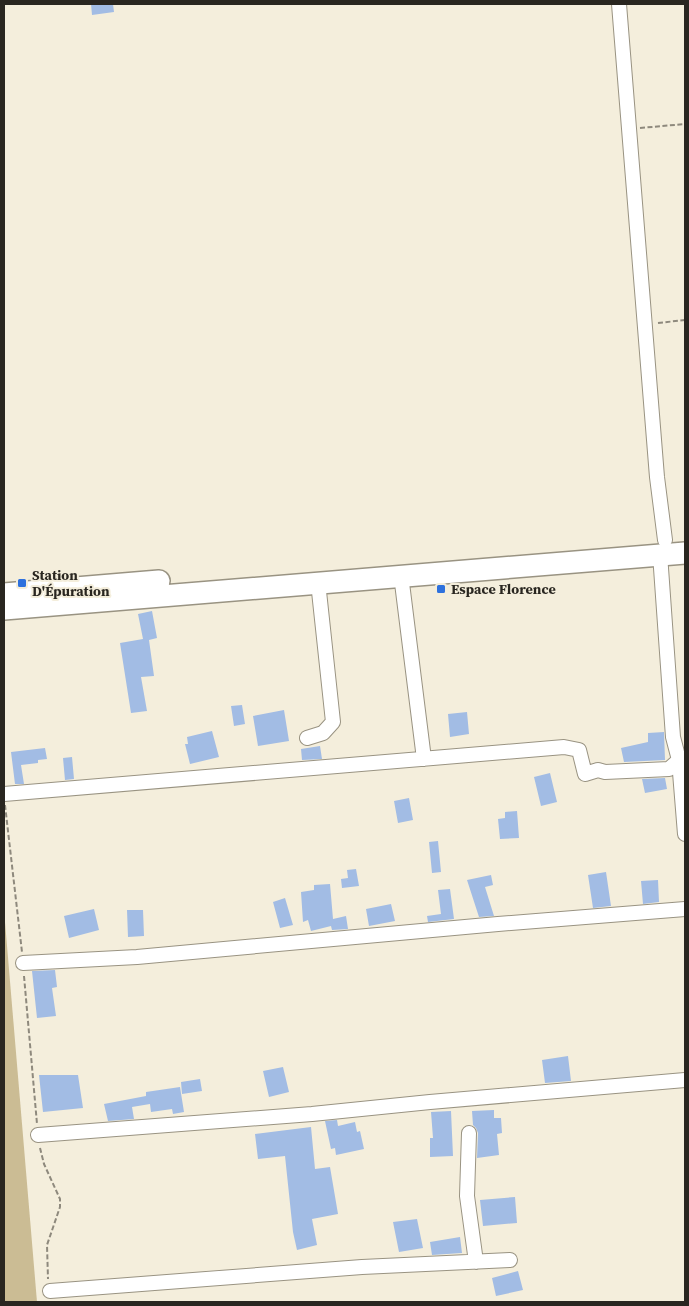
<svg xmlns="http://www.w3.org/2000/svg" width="689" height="1306" viewBox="0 0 689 1306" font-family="'Source Serif 4',serif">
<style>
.green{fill:#cbbc94}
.building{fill:#a2bce4}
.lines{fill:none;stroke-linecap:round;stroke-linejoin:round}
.minor-casing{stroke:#999382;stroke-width:16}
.highway-casing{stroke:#999382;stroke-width:24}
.path{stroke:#8e897d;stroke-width:2;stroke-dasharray:5 2.5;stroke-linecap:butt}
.minor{stroke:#fff;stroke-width:14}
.highway{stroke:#fff;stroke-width:21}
.poi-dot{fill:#2e71de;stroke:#f4eedc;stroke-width:2}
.labels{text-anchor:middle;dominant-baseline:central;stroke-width:4;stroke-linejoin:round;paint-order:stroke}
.poi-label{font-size:14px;font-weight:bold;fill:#292620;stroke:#f4eedc;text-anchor:start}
</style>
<rect width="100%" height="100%" fill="#f4eedc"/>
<path class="green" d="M 4,910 L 37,1302 L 4,1302 Z"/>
<path class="building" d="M 91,4 L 113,4 L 114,12 L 92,15 Z
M 152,611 L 157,638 L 149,640 L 154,676 L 141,677 L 147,711 L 131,713 L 120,643 L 143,639 L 138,614 Z
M 242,705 L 245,724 L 234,726 L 231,706 Z
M 284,710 L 289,741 L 258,746 L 253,716 Z
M 467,712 L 469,734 L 450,737 L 448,714 Z
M 212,731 L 219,757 L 190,764 L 185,744 L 188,744 L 187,737 Z
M 664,732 L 665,760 L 624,762 L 621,748 L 648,742 L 648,733 Z
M 320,746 L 322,759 L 302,760 L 301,749 Z
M 45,748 L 47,759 L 38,760 L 38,763 L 21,765 L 24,784 L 15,784 L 11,752 Z
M 72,757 L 74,779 L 65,780 L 63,758 Z
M 550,773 L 557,802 L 541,806 L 534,777 Z
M 665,778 L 667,789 L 645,793 L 642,779 Z
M 409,798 L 413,820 L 398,823 L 394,801 Z
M 517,811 L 519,838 L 500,839 L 498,819 L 505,818 L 505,812 Z
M 438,841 L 441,872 L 432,873 L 429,842 Z
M 356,869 L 359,886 L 342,888 L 341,879 L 348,878 L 347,870 Z
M 606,872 L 611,906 L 593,908 L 588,875 Z
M 491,875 L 493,885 L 485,887 L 494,916 L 479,917 L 467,880 Z
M 658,880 L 659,902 L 643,904 L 641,881 Z
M 330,884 L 333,919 L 346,916 L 348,929 L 332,930 L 331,926 L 311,931 L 308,920 L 303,922 L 301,892 L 314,890 L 314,885 Z
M 450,889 L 454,919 L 428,922 L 427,916 L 441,914 L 438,890 Z
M 285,898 L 293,925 L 280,928 L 273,902 Z
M 391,904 L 395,921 L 369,926 L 366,909 Z
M 94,909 L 99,930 L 69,938 L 64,916 Z
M 127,910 L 143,910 L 144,936 L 128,937 Z
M 55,970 L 57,987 L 52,988 L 56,1016 L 37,1018 L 32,971 Z
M 568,1056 L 571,1081 L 545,1083 L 542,1060 Z
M 283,1067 L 289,1092 L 269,1097 L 263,1071 Z
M 39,1075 L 78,1075 L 83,1108 L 43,1112 Z
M 200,1079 L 202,1091 L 182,1094 L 181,1082 Z
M 180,1087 L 184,1112 L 173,1114 L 172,1109 L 151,1112 L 150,1104 L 132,1107 L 134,1119 L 108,1121 L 104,1104 L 146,1096 L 146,1092 Z
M 494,1110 L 494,1118 L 501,1118 L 502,1133 L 497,1134 L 499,1155 L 477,1158 L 478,1133 L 476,1128 L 473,1125 L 472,1111 Z
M 451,1111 L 453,1156 L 430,1157 L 430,1138 L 433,1138 L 431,1112 Z
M 337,1120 L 338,1126 L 355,1122 L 357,1132 L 360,1131 L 364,1149 L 336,1155 L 335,1148 L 331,1149 L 325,1121 Z
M 311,1127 L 315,1169 L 330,1167 L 338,1214 L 312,1219 L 317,1245 L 297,1250 L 293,1232 L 285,1156 L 258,1159 L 255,1134 Z
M 515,1197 L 517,1223 L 483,1226 L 480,1200 Z
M 417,1219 L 423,1248 L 399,1252 L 393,1222 Z
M 460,1237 L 462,1253 L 432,1255 L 430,1242 Z
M 518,1271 L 523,1290 L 496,1296 L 492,1278 Z"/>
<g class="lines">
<g class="minor-casing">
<path id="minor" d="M 619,4 L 657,477 L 665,540
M 660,554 L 673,737 L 679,760 L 685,834
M 401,575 L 424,759
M 307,738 L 323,733 L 333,722 L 318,582
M 4,794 L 564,747 L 579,750 L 585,774 L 598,770 L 605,772 L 669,769 L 679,760
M 23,963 L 137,957 L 498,924 L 685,909
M 469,1133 L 467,1196 L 476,1262
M 38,1135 L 312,1114 L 430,1102 L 685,1080
M 50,1291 L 362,1267 L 510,1260"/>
</g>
<g class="highway-casing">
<path id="highway" d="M 4,594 L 159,581
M 4,609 L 685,553"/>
</g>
<path class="path" d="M 640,128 L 685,124
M 658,323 L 685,320
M 5,805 L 22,952
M 24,976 L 37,1124
M 40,1148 L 44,1164 L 60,1199 L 60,1207 L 47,1245 L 48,1279"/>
<use href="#minor" class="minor"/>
<use href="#highway" class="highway"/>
</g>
<g class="poi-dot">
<rect x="17" y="578" width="10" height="10" rx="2.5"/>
<rect x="436" y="584" width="10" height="10" rx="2.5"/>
</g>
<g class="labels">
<g class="poi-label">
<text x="32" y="575">Station<tspan x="32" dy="16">D'Épuration</tspan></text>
<text x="451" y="589">Espace Florence</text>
</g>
</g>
<rect width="689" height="1306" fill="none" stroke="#292620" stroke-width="10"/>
</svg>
